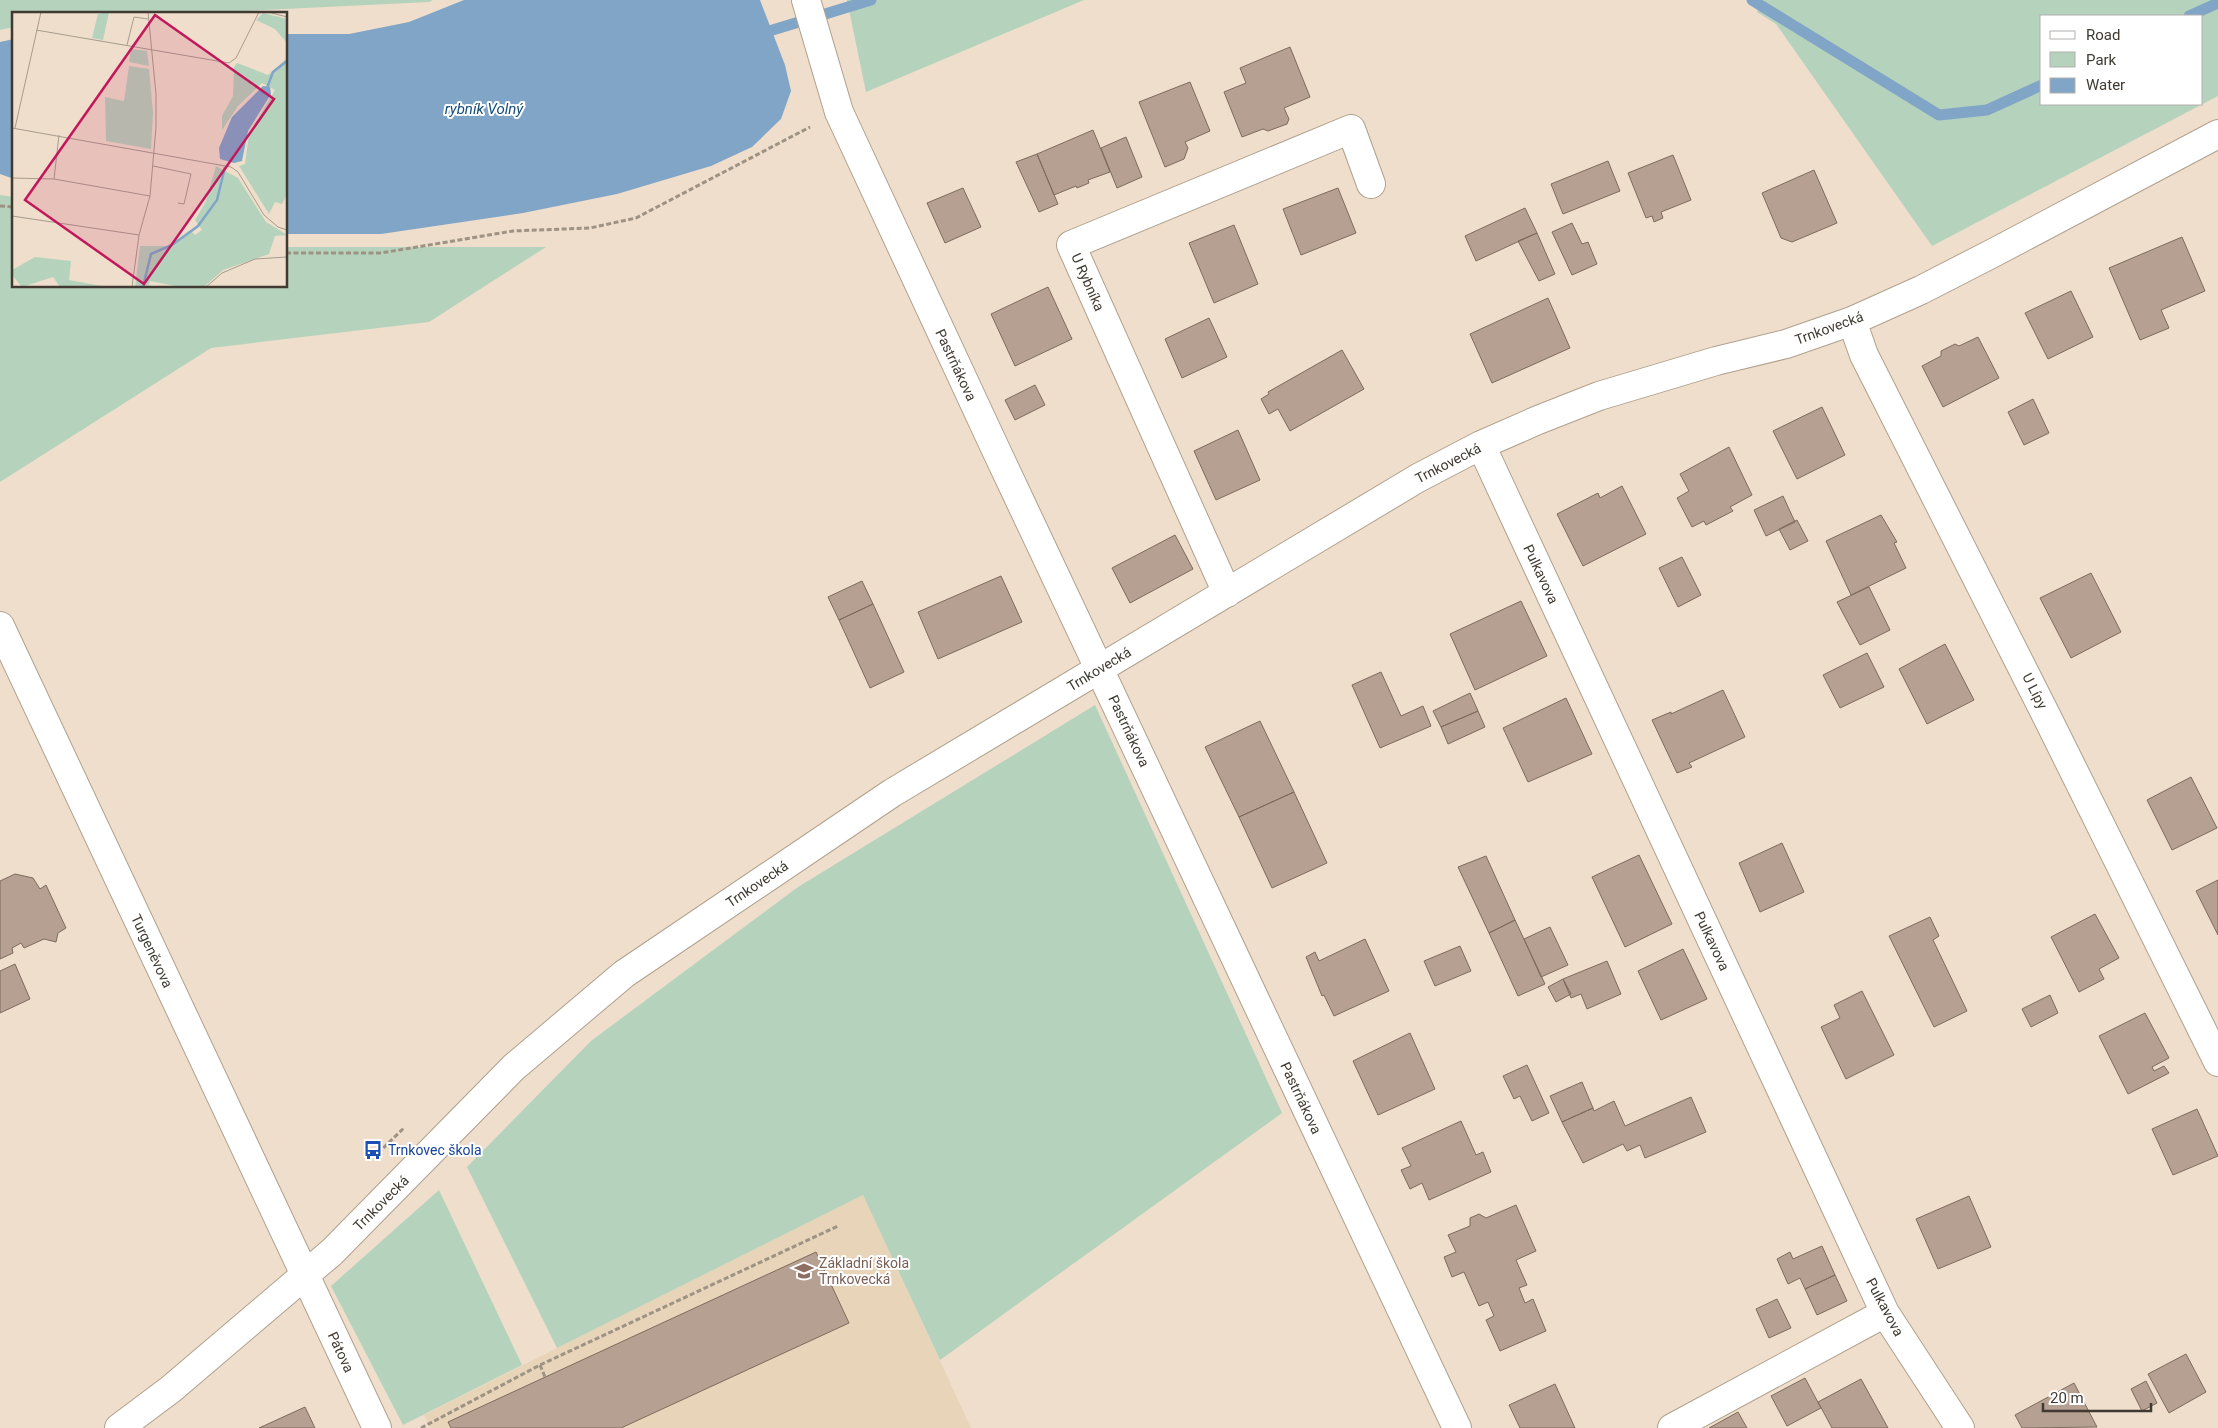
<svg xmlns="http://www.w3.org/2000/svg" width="2218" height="1428" viewBox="0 0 2218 1428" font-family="Roboto,sans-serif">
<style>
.built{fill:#e8d4b9}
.green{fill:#b5d3bc;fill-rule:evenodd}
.water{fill:#81a5c7}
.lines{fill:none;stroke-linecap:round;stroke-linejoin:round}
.stream{stroke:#81a5c7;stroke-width:11}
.building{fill:#b5a092;stroke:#7e6b5e}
.minor-casing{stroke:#afa18e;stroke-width:30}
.path{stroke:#9d9284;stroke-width:3;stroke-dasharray:5 2.5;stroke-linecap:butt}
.minor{stroke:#fff;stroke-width:28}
.labels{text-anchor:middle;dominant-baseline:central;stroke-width:4;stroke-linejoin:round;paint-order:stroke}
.street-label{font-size:14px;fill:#403a32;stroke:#fff}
.transit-label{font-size:14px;fill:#164399;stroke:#fff;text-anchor:start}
.education-label{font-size:14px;fill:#785e54;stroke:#fff;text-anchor:start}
.water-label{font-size:15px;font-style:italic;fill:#144d79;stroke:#fff}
.inset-river{fill:none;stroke:#81a5c7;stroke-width:2.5}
.inset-road{fill:none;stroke:#a89c8e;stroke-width:1}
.view{fill:#c2185b;fill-opacity:0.15;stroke:#c2185b;stroke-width:2.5}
.inset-edge{fill:none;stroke:#403a32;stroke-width:2.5}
</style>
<rect width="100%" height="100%" fill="#eedecb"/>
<path class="built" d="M 863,1194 L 971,1428 L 430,1428 L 424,1415 Z"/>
<path class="green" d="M 0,0 L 433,0 L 429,2 L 183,14 L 14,14 L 14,27 L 0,30 Z
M 847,0 L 1084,0 L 866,92 Z
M 1764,0 L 2218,0 L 2218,96 L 1932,246 L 1776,24 L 1757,12 ZM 2042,16 L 2202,16 L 2202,104 L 2042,104 Z
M 0,195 L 14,197 L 14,286 L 286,286 L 286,247 L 546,247 L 429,322 L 211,348 L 0,482 Z
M 1095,705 L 1282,1113 L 940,1360 L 863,1195 L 557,1348 L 467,1167 L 591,1041 L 798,887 Z
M 439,1190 L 522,1365 L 403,1425 L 331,1286 Z"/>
<path class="water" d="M 464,0 L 760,0 L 785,65 L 791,91 L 781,119 L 752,147 L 711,166 L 617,194 L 523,213 L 381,234 L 286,234 L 286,34 L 349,34 L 409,22 Z
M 14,39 L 14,179 L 0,174 L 0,42 Z"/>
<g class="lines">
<path class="stream" d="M 1752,0 L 1939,115 L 1987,110 L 2042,85
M 2189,16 L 2218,3
M 756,35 L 871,0"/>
</g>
<path class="building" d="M 1290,47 L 1310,97 L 1284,108 L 1289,119 L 1287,124 L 1268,131 L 1263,129 L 1242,137 L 1224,92 L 1246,83 L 1240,68 Z
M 1190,82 L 1210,131 L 1185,142 L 1188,148 L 1184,159 L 1165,167 L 1139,102 Z
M 1093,130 L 1110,172 L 1088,180 L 1089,183 L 1077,188 L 1076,186 L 1054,195 L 1037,154 Z
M 1126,137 L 1142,177 L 1117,188 L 1101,148 Z
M 1037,154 L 1058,204 L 1039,212 L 1016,162 Z
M 1673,155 L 1691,200 L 1661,212 L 1663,218 L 1654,222 L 1652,216 L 1646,218 L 1628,173 Z
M 1608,161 L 1620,191 L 1563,214 L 1551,184 Z
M 1814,170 L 1837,223 L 1792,242 L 1781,238 L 1762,193 Z
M 963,188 L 981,227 L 945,243 L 927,203 Z
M 1338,188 L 1356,233 L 1301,255 L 1283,209 Z
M 1525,208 L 1537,233 L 1476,261 L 1465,236 Z
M 1572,223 L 1582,244 L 1588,242 L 1597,264 L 1572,275 L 1552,232 Z
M 1234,225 L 1258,284 L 1214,303 L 1189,243 Z
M 1537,233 L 1555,274 L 1539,281 L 1518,241 Z
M 2182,237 L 2205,291 L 2161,310 L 2169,328 L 2140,340 L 2109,268 Z
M 1048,287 L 1072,339 L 1015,366 L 991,314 Z
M 2071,291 L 2093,337 L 2048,359 L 2025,313 Z
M 1548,298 L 1570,348 L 1492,383 L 1470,334 Z
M 1209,318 L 1227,357 L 1182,378 L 1165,339 Z
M 1978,337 L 1999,378 L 1943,407 L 1922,366 L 1941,356 L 1941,351 L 1955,344 L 1959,346 Z
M 1342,350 L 1364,389 L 1290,431 L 1278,409 L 1269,414 L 1261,399 L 1269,394 L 1268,392 Z
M 1035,385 L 1045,405 L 1015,420 L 1005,400 Z
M 2033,399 L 2049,433 L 2024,445 L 2008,412 Z
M 1822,407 L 1845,455 L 1797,479 L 1773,431 Z
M 1238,430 L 1260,480 L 1216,500 L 1194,451 Z
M 1729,447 L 1752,495 L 1730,507 L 1733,511 L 1706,525 L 1704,521 L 1692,527 L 1677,498 L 1689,491 L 1680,474 Z
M 1622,486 L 1646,534 L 1583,566 L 1557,514 L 1598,493 L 1600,498 Z
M 1783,496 L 1795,522 L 1766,536 L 1754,510 Z
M 1881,515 L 1897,542 L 1894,543 L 1906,568 L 1851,595 L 1826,541 Z
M 1797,520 L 1808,541 L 1790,550 L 1779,529 Z
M 1175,535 L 1193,569 L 1130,603 L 1112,568 Z
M 1682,557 L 1701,595 L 1678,607 L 1659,568 Z
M 2091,573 L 2121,632 L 2071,658 L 2040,598 Z
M 1001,576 L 1022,622 L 938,659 L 918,612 Z
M 862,581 L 873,604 L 839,620 L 828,597 Z
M 1869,587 L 1890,630 L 1860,645 L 1837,602 Z
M 1521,601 L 1547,656 L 1475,690 L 1450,634 Z
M 873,604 L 904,672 L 870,688 L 839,620 Z
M 1945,644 L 1974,700 L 1927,724 L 1899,669 Z
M 1867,653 L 1884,687 L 1840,708 L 1823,675 Z
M 1381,672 L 1401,716 L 1423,706 L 1431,726 L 1380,748 L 1352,685 Z
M 1723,690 L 1745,737 L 1689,763 L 1692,767 L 1677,773 L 1652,720 L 1671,712 L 1671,714 Z
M 1470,693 L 1478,711 L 1441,727 L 1433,711 Z
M 1566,698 L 1592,754 L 1528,782 L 1503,728 Z
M 1478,711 L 1485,727 L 1448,744 L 1441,727 Z
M 1260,721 L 1294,792 L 1239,817 L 1205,747 Z
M 2191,777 L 2217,828 L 2172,850 L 2147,800 Z
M 1294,792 L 1327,863 L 1272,888 L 1239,817 Z
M 1782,843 L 1804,892 L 1760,912 L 1739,863 Z
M 1639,855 L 1672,924 L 1625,947 L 1592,877 Z
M 1486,856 L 1515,920 L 1489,933 L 1458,867 Z
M 15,874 L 33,878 L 40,889 L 46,885 L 66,928 L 58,933 L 56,942 L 44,939 L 24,948 L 21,943 L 12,948 L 13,953 L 0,959 L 0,881 Z
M 2218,880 L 2218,935 L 2196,891 Z
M 2095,914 L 2119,958 L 2099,969 L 2104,979 L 2079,992 L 2051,937 Z
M 1930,917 L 1939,936 L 1933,940 L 1967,1011 L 1934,1027 L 1889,936 Z
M 1515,920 L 1545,984 L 1518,996 L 1489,933 Z
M 1550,927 L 1568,965 L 1541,977 L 1524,939 Z
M 1365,939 L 1389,991 L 1334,1016 L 1324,995 L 1322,996 L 1306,957 L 1315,952 L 1319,961 Z
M 1460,946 L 1471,971 L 1435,986 L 1424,961 Z
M 1683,949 L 1707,999 L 1661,1020 L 1638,971 Z
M 1607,961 L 1621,994 L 1587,1009 L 1581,994 L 1571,998 L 1563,979 Z
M 15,964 L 30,999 L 0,1013 L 0,971 Z
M 1563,979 L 1571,994 L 1556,1002 L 1548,987 Z
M 1862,991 L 1894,1055 L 1846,1079 L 1821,1027 L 1840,1018 L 1834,1005 Z
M 2050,995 L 2058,1013 L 2031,1027 L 2022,1009 Z
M 2145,1013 L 2169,1058 L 2152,1067 L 2154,1071 L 2164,1066 L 2169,1073 L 2128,1094 L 2099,1036 Z
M 1410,1033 L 1435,1089 L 1378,1115 L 1353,1061 Z
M 1527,1065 L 1549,1113 L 1532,1121 L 1520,1096 L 1514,1099 L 1503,1076 Z
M 1582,1082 L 1593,1108 L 1562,1122 L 1550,1096 Z
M 1691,1097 L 1706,1132 L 1645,1158 L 1640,1145 L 1627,1151 L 1623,1144 L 1583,1163 L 1562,1122 L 1593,1108 L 1594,1111 L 1614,1101 L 1625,1126 Z
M 2197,1109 L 2218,1156 L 2173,1175 L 2152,1129 Z
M 1461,1121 L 1476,1155 L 1483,1152 L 1491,1172 L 1429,1200 L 1422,1183 L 1410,1189 L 1401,1170 L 1411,1166 L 1402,1148 Z
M 1969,1196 L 1991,1247 L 1938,1269 L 1916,1219 Z
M 1516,1205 L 1536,1251 L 1516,1260 L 1527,1285 L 1519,1288 L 1525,1303 L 1533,1299 L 1546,1331 L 1500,1351 L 1486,1320 L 1494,1316 L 1488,1302 L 1479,1306 L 1464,1272 L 1452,1277 L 1444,1257 L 1456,1252 L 1448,1235 L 1470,1226 L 1470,1218 L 1479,1214 L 1486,1218 Z
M 1822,1246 L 1835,1275 L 1805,1289 L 1800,1278 L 1788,1284 L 1777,1259 L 1790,1252 L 1793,1259 Z
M 816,1252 L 849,1323 L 621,1428 L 451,1428 L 448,1422 Z
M 1835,1275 L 1847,1301 L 1817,1315 L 1805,1289 Z
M 1777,1299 L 1791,1328 L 1769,1338 L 1756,1309 Z
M 2186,1354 L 2206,1392 L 2169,1413 L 2148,1374 Z
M 1805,1378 L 1821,1408 L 1787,1426 L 1771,1396 Z
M 1861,1379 L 1888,1428 L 1832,1428 L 1818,1402 Z
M 2146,1381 L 2157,1403 L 2142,1411 L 2131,1389 Z
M 2074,1383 L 2097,1427 L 2022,1428 L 2015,1415 Z
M 1555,1384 L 1575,1428 L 1520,1428 L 1509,1405 Z
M 305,1407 L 315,1428 L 259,1428 Z
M 1738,1412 L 1747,1428 L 1709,1428 Z"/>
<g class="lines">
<g class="minor-casing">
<path id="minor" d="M 806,0 L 839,112 L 996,450 L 1457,1428
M 1852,321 L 1864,355 L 2048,719 L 2218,1062
M 1481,445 L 1885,1313 L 1960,1428
M 1227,593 L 1071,245 L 1351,129 L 1371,184
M 0,626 L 377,1428
M 119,1428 L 171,1389 L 332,1252 L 514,1067 L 624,974 L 892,793 L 1418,478 L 1481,445 L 1538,420 L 1599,396 L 1716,361 L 1786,344 L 1852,321 L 1921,290 L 1995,252 L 2218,134
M 1672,1428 L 1885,1313"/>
</g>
<path class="path" d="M 0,206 L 14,207
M 286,253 L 381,253 L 513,231 L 590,228 L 636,218 L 810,127
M 378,1153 L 405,1127
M 540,1365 L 545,1377
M 421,1428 L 540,1365 L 838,1226"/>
<use href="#minor" class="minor"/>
</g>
<defs>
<g id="bus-bare" transform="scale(1.5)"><path d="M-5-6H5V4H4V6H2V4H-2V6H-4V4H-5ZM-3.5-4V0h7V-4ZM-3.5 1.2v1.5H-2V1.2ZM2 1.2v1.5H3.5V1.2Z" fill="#1a4fb4" stroke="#fff" stroke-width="2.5" paint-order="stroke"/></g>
<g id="school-bare" transform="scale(1.5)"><path d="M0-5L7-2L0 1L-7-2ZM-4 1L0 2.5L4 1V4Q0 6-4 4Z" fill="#8d6e63" stroke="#fff" stroke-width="2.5" paint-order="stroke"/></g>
</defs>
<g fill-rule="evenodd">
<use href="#bus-bare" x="373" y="1150"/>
<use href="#school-bare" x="804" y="1271"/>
</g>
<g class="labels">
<g class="street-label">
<text transform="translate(1088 282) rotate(66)">U Rybníka</text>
<text transform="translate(1829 328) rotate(-20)">Trnkovecká</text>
<text transform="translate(956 365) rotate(65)">Pastrňákova</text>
<text transform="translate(1448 463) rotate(-27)">Trnkovecká</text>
<text transform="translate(1541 574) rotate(65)">Pulkavova</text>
<text transform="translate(1099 669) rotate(-31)">Trnkovecká</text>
<text transform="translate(2035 691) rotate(63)">U Lípy</text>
<text transform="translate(1129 731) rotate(65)">Pastrňákova</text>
<text transform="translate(757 884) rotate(-34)">Trnkovecká</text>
<text transform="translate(1712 941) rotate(65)">Pulkavova</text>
<text transform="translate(152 951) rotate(65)">Turgeněvova</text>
<text transform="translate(1301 1098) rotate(65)">Pastrňákova</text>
<text transform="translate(381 1203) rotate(-45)">Trnkovecká</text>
<text transform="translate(1885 1307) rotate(62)">Pulkavova</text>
<text transform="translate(341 1352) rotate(65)">Pátova</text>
</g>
<g class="transit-label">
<text x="388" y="1150">Trnkovec škola</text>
</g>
<g class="education-label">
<text x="819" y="1263">Základní škola<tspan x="819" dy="16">Trnkovecká</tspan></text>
</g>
<g class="water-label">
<text x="484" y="109">rybník Volný</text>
</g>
</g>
<g transform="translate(12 12)">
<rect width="275" height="275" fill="#eedecb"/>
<path d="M 97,0 L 91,28 L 80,26 L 86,2 ZM 251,1 L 275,7 L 275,31 L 263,17 L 244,8 ZM 119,37 L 135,39 L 137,54 L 117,50 ZM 275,46 L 275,182 L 270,192 L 263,190 L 257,202 L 227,154 L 233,152 L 237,122 L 263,78 L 250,71 L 226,94 L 210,118 L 210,104 L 221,84 L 222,55 L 225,51 L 256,63 ZM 117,54 L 137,57 L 141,101 L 139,137 L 94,129 L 93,85 L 112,89 ZM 204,154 L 226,166 L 254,210 L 275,223 L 263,224 L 257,242 L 211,258 L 192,275 L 169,275 L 138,269 L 136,275 L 123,275 L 128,234 L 159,234 L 179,219 L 183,223 L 190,218 L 183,208 L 194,189 ZM 23,245 L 59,249 L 57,268 L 95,275 L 48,275 L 41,265 L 10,275 L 0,263 L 0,258 Z" fill="#b5d3bc"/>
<path d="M 251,74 L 258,75 L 259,82 L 236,119 L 230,149 L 222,151 L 208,147 L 207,136 L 220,105 Z" fill="#81a5c7"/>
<path class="inset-river" d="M 255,76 L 261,60 L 275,49M 131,275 L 139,242 L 160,233 L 186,214 L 205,188 L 213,155"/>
<path class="inset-road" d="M 256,0 L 275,5M 24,18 L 217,51 L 224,46 L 247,0M 115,33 L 122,5 L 136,7M 0,116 L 219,155 L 226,160 L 252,203 L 266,215 L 275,218M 3,116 L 29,0M 141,154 L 179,162 L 172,192 L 166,191M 0,166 L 42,167 L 138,184M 42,167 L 47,123M 0,204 L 127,223M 120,275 L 127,223 L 138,184 L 144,115 L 144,82 L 136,0M 194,275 L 210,261 L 243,247 L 275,245"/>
<path class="view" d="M 143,3 L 262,87 L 132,272 L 13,188 Z"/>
<rect width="275" height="275" class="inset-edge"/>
</g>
<rect x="2040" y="15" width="162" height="90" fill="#ffffff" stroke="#b3b0ad"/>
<rect x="2050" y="31" width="25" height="8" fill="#ffffff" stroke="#b3b0ad"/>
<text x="2086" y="40" font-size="15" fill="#403a32">Road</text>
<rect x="2050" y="52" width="25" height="15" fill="#b5d3bc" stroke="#b3b0ad"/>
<text x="2086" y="65" font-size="15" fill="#403a32">Park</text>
<rect x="2050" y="78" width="25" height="15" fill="#81a5c7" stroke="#b3b0ad"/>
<text x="2086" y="90" font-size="15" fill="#403a32">Water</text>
<path d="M2043 1403v8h108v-8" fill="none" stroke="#403a32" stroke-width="2.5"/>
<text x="2050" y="1403" font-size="15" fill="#403a32" stroke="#ffffff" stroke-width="4" paint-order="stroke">20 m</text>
</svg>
